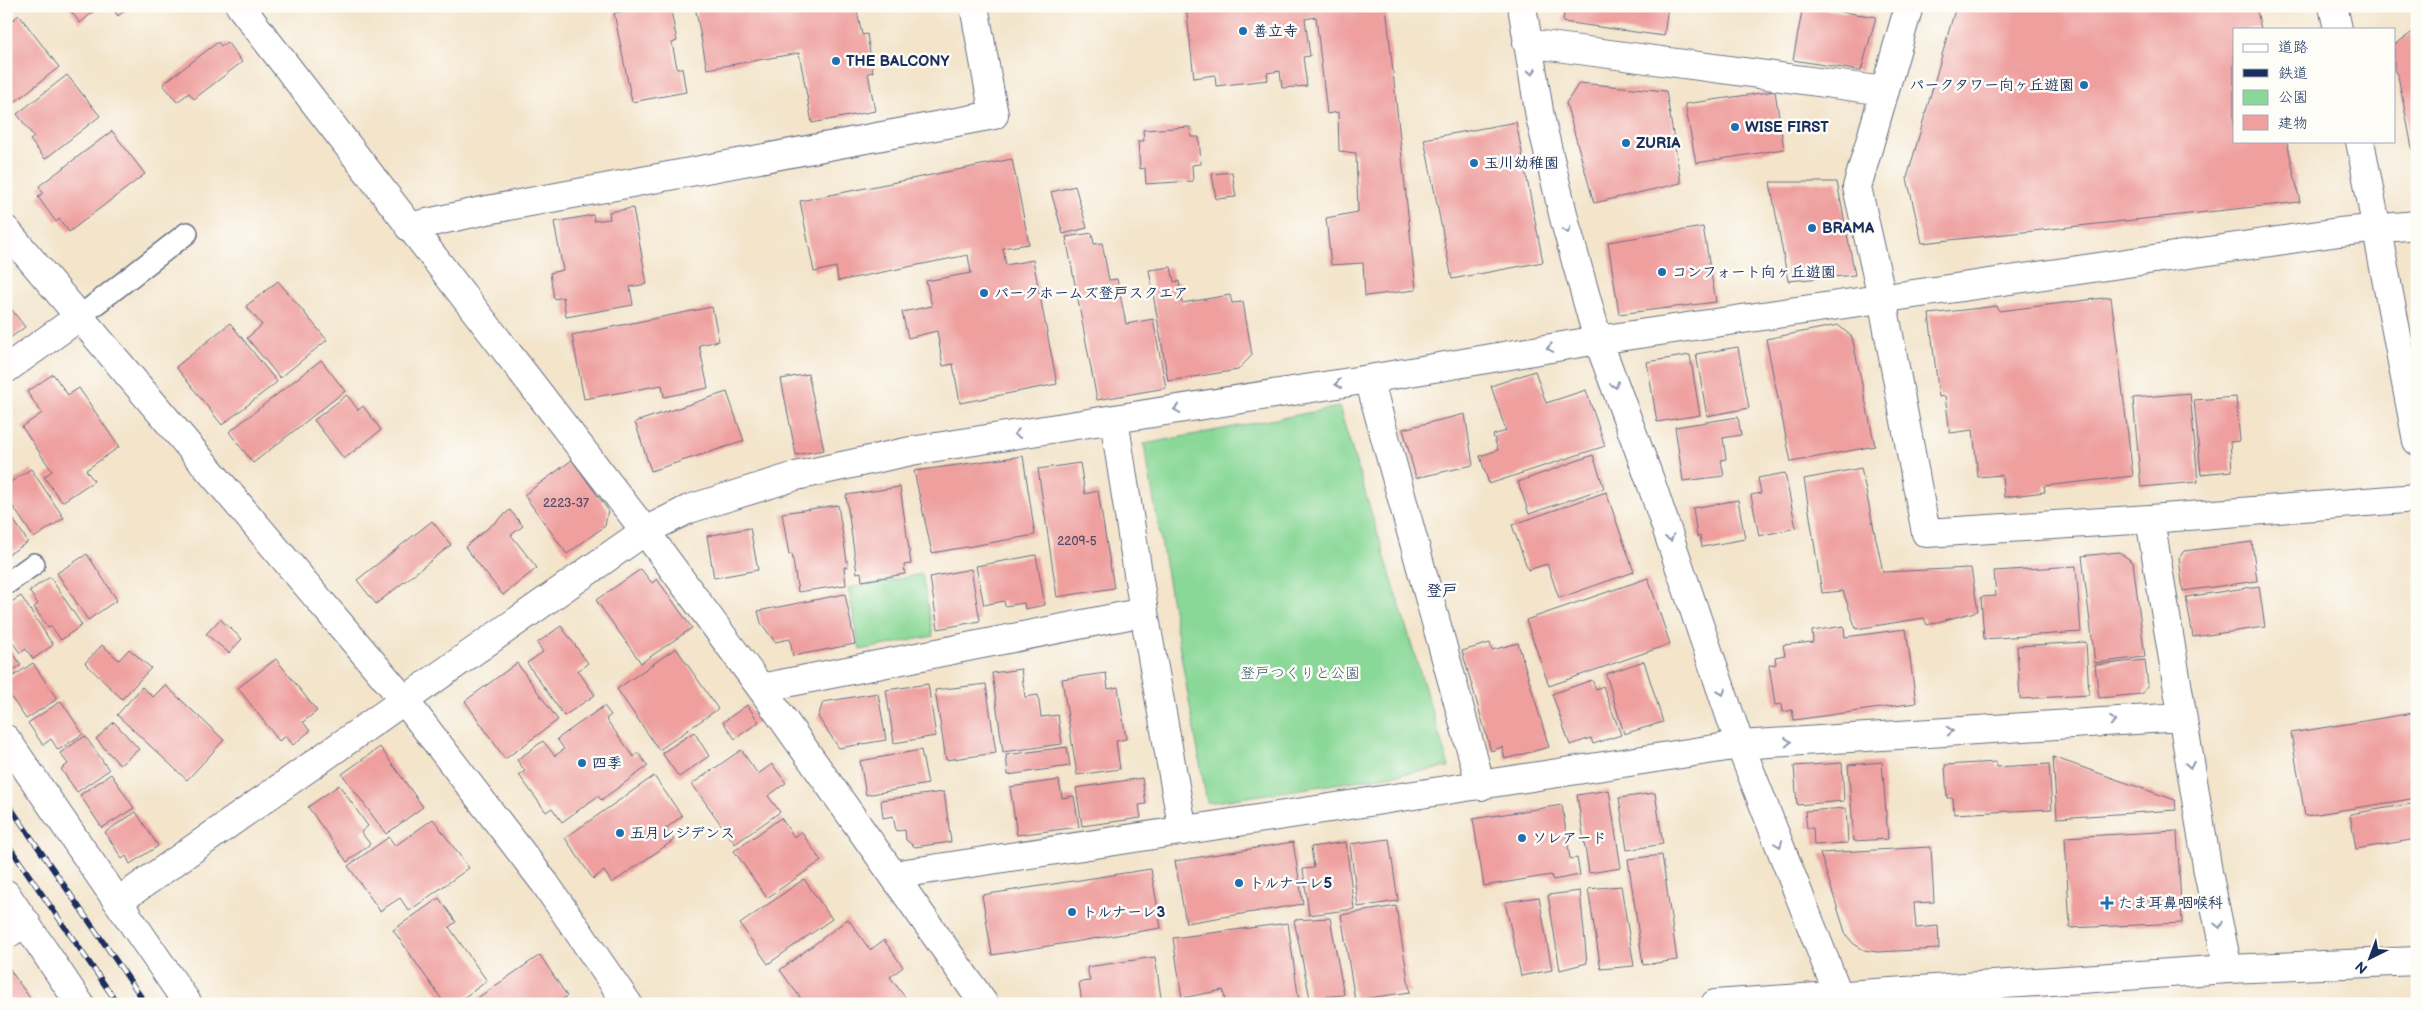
<svg xmlns="http://www.w3.org/2000/svg" width="2423" height="1010" viewBox="0 0 2423 1010" font-family="'Balsamiq Sans','Klee One',sans-serif">
<style>
.green{fill:#89d897;stroke:#52847a}
.building{fill:#ee9f9e}
.lines{fill:none;stroke-linecap:round;stroke-linejoin:round}
.service-casing{stroke:#676e84;stroke-width:24}
.minor-casing{stroke:#676e84;stroke-width:30}
.tertiary-casing{stroke:#676e84;stroke-width:30}
.service{stroke:#fff;stroke-width:21}
.minor{stroke:#fff;stroke-width:28}
.tertiary{stroke:#fff;stroke-width:28}
.rail-casing{stroke:#1b2f5e;stroke-width:5.5}
.rail{stroke:#fdfcf7;stroke-width:4;stroke-dasharray:11;stroke-linecap:butt}
.oneway{stroke:#8d97ae}
.poi-dot{fill:#1f6fb2;stroke:#fdfcf7;stroke-width:2}
.labels{text-anchor:middle;dominant-baseline:central;stroke-width:5;stroke-linejoin:round;paint-order:stroke}
.number-label{font-size:12px;fill:#504b6e}
.poi-label{font-size:15px;font-weight:bold;fill:#1b2f5e;stroke:#fdfcf7;text-anchor:start}
.park-label{font-size:15px;fill:#36596c;stroke:#fdfcf7}
.neighbourhood-label{font-size:16px;font-weight:bold;fill:#1b2f5e;stroke:#fdfcf7}
</style>
<rect width="100%" height="100%" fill="#fdfcf7"/>
<filter id="ink" filterUnits="userSpaceOnUse"><feTurbulence type="fractalNoise" baseFrequency=".02" numOctaves="2"/><feDisplacementMap in="SourceGraphic" scale="10" xChannelSelector="R" yChannelSelector="G"/><feConvolveMatrix kernelMatrix="1 2 1 2 8 2 1 2 1" color-interpolation-filters="sRGB"/></filter>
<filter id="wash" filterUnits="userSpaceOnUse"><feTurbulence type="fractalNoise" baseFrequency=".0096" numOctaves="4" result="noise"/><feDisplacementMap in="SourceGraphic" scale="20" xChannelSelector="R" yChannelSelector="G"/><feGaussianBlur stdDeviation="1.12" result="paint"/><feColorMatrix in="noise" values="0 0 0 0 0 0 0 0 0 0 0 0 0 0 0 0 0 1.4 0 .05"/><feComposite in="paint" operator="in"/></filter>
<g filter="url(#wash)">
<rect width="100%" height="100%" fill="#f3e4ca"/>
<path class="green" d="M 1339,407 L 1449,767 L 1207,803 L 1144,444 Z
M 922,574 L 933,636 L 860,650 L 848,588 Z"/>
<g id="blocks">
<path class="building" d="M 67,6 L 100,6 L 80,23 Z
M 111,6 L 130,6 L 118,16 Z
M 652,6 L 670,6 L 677,41 L 672,43 L 677,68 L 682,68 L 686,92 L 632,102 L 614,13 Z
M 695,6 L 856,6 L 862,35 L 867,34 L 873,72 L 868,73 L 875,111 L 812,123 L 799,53 L 707,69 Z
M 1186,6 L 1386,6 L 1416,290 L 1365,296 L 1363,263 L 1331,265 L 1326,218 L 1358,212 L 1356,153 L 1339,151 L 1338,112 L 1327,114 L 1316,17 L 1305,19 L 1310,56 L 1303,57 L 1307,86 L 1282,88 L 1280,71 L 1267,73 L 1268,80 L 1216,86 L 1215,75 L 1194,78 Z
M 1565,6 L 1668,6 L 1664,36 L 1563,22 Z
M 1803,6 L 1876,17 L 1861,71 L 1793,60 Z
M 1956,6 L 2256,6 L 2261,29 L 2234,29 L 2234,141 L 2287,141 L 2300,202 L 1922,243 L 1907,178 Z
M 19,15 L 59,67 L 6,109 L 6,25 Z
M 2417,29 L 2417,168 L 2416,168 L 2398,76 L 2394,70 L 2394,45 Z
M 218,42 L 221,46 L 227,42 L 242,62 L 194,99 L 189,93 L 177,102 L 163,84 Z
M 67,75 L 100,116 L 45,159 L 30,140 L 34,137 L 17,114 Z
M 1579,83 L 1666,91 L 1681,183 L 1594,203 L 1566,103 Z
M 1775,91 L 1784,149 L 1696,163 L 1685,104 Z
M 1516,122 L 1543,262 L 1452,279 L 1424,139 Z
M 1190,127 L 1191,137 L 1199,137 L 1201,164 L 1192,165 L 1193,181 L 1146,184 L 1145,168 L 1140,169 L 1138,141 L 1144,141 L 1143,130 Z
M 112,131 L 145,174 L 69,232 L 59,219 L 56,222 L 38,197 L 43,193 L 39,186 Z
M 1012,159 L 1029,244 L 1003,248 L 1006,265 L 1033,260 L 1057,384 L 960,403 L 953,364 L 943,366 L 937,331 L 908,338 L 902,312 L 932,306 L 926,281 L 971,273 L 968,255 L 838,281 L 836,267 L 814,272 L 800,201 Z
M 1232,172 L 1236,197 L 1216,199 L 1212,174 Z
M 1770,182 L 1837,182 L 1855,275 L 1788,281 Z
M 1075,186 L 1087,228 L 1063,234 L 1051,192 Z
M 633,208 L 647,284 L 630,287 L 633,305 L 566,317 L 563,297 L 554,299 L 550,273 L 563,270 L 554,222 L 593,215 L 594,221 L 610,219 L 609,212 Z
M 1703,227 L 1716,302 L 1619,314 L 1608,242 Z
M 1092,233 L 1094,244 L 1102,243 L 1109,280 L 1117,279 L 1126,324 L 1153,319 L 1166,388 L 1097,400 L 1066,237 Z
M 1171,267 L 1174,282 L 1179,281 L 1182,303 L 1230,295 L 1232,303 L 1243,302 L 1252,355 L 1238,370 L 1168,381 L 1149,270 Z
M 278,281 L 327,340 L 280,378 L 247,338 L 262,325 L 246,306 Z
M 2111,297 L 2133,476 L 2044,486 L 2045,492 L 2004,497 L 2002,475 L 1978,477 L 1973,430 L 1950,433 L 1945,396 L 1939,397 L 1929,314 L 1997,306 L 1999,311 Z
M 6,302 L 25,327 L 6,341 Z
M 712,307 L 719,341 L 699,345 L 708,388 L 664,397 L 662,385 L 584,399 L 572,335 Z
M 230,323 L 277,382 L 222,425 L 176,367 Z
M 1838,325 L 1852,337 L 1875,446 L 1791,462 L 1766,339 Z
M 1738,347 L 1749,408 L 1707,416 L 1696,354 Z
M 1690,355 L 1700,415 L 1657,422 L 1647,362 Z
M 321,360 L 345,391 L 253,463 L 229,432 Z
M 1535,371 L 1546,403 L 1586,390 L 1605,446 L 1489,484 L 1480,456 L 1498,450 L 1493,435 L 1506,431 L 1491,386 Z
M 53,374 L 68,395 L 79,388 L 119,447 L 86,470 L 94,481 L 62,502 L 44,477 L 52,471 L 22,427 L 42,413 L 27,392 Z
M 808,374 L 824,450 L 796,455 L 781,379 Z
M 727,392 L 744,441 L 651,471 L 635,422 Z
M 2190,393 L 2198,482 L 2141,487 L 2133,398 Z
M 347,395 L 358,410 L 363,406 L 381,430 L 344,459 L 314,420 Z
M 2236,397 L 2240,441 L 2230,442 L 2232,471 L 2201,474 L 2194,400 Z
M 1465,414 L 1473,465 L 1416,478 L 1403,429 Z
M 1738,417 L 1741,435 L 1723,438 L 1726,459 L 1721,460 L 1724,476 L 1683,481 L 1675,427 Z
M 1593,455 L 1604,488 L 1529,514 L 1518,482 Z
M 1023,456 L 1035,535 L 932,553 L 914,471 Z
M 572,460 L 608,510 L 605,526 L 567,554 L 524,495 Z
M 1080,463 L 1085,494 L 1098,491 L 1114,588 L 1057,597 L 1038,469 Z
M 1861,468 L 1883,572 L 1971,568 L 1978,611 L 1927,625 L 1924,618 L 1856,629 L 1843,591 L 1822,593 L 1804,479 Z
M 31,469 L 64,518 L 34,538 L 6,496 L 6,485 Z
M 1785,473 L 1796,528 L 1759,536 L 1751,495 L 1761,493 L 1758,478 Z
M 900,487 L 911,564 L 904,565 L 905,574 L 862,581 L 861,572 L 857,573 L 846,495 Z
M 1606,492 L 1634,572 L 1559,598 L 1547,564 L 1528,570 L 1512,525 Z
M 1738,500 L 1745,539 L 1702,547 L 1700,536 L 1697,537 L 1693,508 Z
M 838,505 L 848,567 L 844,567 L 846,585 L 798,592 L 792,554 L 789,555 L 782,513 Z
M 6,508 L 28,542 L 6,556 Z
M 510,510 L 523,526 L 511,535 L 537,568 L 503,595 L 465,547 Z
M 432,521 L 451,545 L 376,604 L 357,580 Z
M 750,528 L 758,570 L 714,578 L 707,536 Z
M 2252,542 L 2257,581 L 2183,591 L 2179,558 L 2184,551 Z
M 2119,552 L 2133,562 L 2145,657 L 2095,663 L 2082,556 Z
M 87,554 L 117,600 L 88,620 L 57,573 Z
M 1036,555 L 1045,605 L 1025,609 L 1024,603 L 1005,606 L 1004,601 L 984,605 L 976,566 Z
M 2076,566 L 2081,632 L 1984,639 L 1981,597 L 1996,596 L 1994,571 Z
M 641,569 L 652,583 L 657,579 L 692,628 L 641,663 L 596,600 Z
M 971,569 L 980,621 L 938,629 L 930,577 Z
M 50,577 L 82,625 L 61,640 L 51,626 L 48,628 L 34,607 L 38,604 L 29,591 Z
M 1648,578 L 1670,644 L 1549,686 L 1526,620 Z
M 2259,586 L 2265,627 L 2193,637 L 2186,597 Z
M 845,594 L 855,644 L 793,656 L 790,639 L 775,642 L 761,623 L 758,611 Z
M 21,596 L 53,645 L 33,659 L 26,649 L 20,653 L 6,633 L 13,629 L 6,619 L 6,605 Z
M 220,619 L 242,639 L 229,653 L 206,634 Z
M 561,626 L 588,663 L 578,671 L 595,695 L 564,716 L 527,663 L 543,652 L 537,643 Z
M 1844,626 L 1845,637 L 1906,629 L 1916,703 L 1794,720 L 1792,710 L 1783,712 L 1782,704 L 1775,705 L 1769,665 L 1776,664 L 1775,657 L 1785,655 L 1783,645 L 1813,642 L 1812,631 Z
M 6,642 L 21,665 L 6,675 Z
M 2086,642 L 2089,695 L 2020,699 L 2017,646 Z
M 1490,643 L 1492,650 L 1518,643 L 1549,747 L 1505,759 L 1502,747 L 1491,751 L 1462,651 Z
M 102,645 L 119,660 L 129,649 L 151,668 L 122,699 L 85,663 Z
M 676,648 L 718,709 L 659,750 L 617,689 Z
M 276,659 L 317,711 L 303,722 L 310,731 L 293,745 L 286,736 L 279,741 L 238,688 Z
M 2145,660 L 2148,686 L 2142,694 L 2099,698 L 2095,665 Z
M 1644,661 L 1663,722 L 1624,734 L 1606,674 Z
M 33,663 L 57,699 L 26,719 L 6,690 L 6,681 Z
M 517,663 L 558,720 L 505,759 L 465,701 Z
M 1021,669 L 1025,697 L 1038,695 L 1041,717 L 1058,715 L 1062,744 L 1003,752 L 992,673 Z
M 1106,673 L 1108,689 L 1118,687 L 1126,739 L 1116,741 L 1120,769 L 1077,775 L 1062,679 Z
M 1592,680 L 1596,689 L 1603,686 L 1621,735 L 1593,744 L 1591,738 L 1570,745 L 1552,694 Z
M 928,684 L 936,736 L 894,743 L 886,690 Z
M 986,684 L 996,753 L 946,760 L 935,690 Z
M 165,685 L 224,740 L 187,780 L 117,715 L 142,687 L 153,697 Z
M 878,693 L 886,740 L 839,748 L 818,717 L 823,702 Z
M 61,701 L 83,734 L 58,750 L 51,739 L 43,745 L 28,723 Z
M 747,705 L 759,722 L 735,739 L 723,722 Z
M 604,706 L 611,715 L 606,719 L 634,757 L 638,753 L 648,766 L 601,800 L 598,796 L 562,822 L 552,808 L 546,812 L 519,775 L 525,771 L 517,760 L 543,741 L 555,756 L 564,749 L 557,739 Z
M 2413,713 L 2417,737 L 2417,798 L 2305,816 L 2291,733 Z
M 114,722 L 139,749 L 120,765 L 96,739 Z
M 694,732 L 709,756 L 679,777 L 662,753 Z
M 85,736 L 109,770 L 77,792 L 61,769 L 68,764 L 60,753 Z
M 380,747 L 423,807 L 386,834 L 342,774 Z
M 1067,747 L 1070,766 L 1008,775 L 1006,755 Z
M 741,750 L 758,774 L 772,764 L 786,783 L 768,796 L 780,812 L 735,844 L 692,784 Z
M 921,750 L 928,784 L 866,795 L 860,761 Z
M 2053,757 L 2175,800 L 2176,810 L 2057,818 Z
M 1882,762 L 1888,839 L 1854,841 L 1848,765 Z
M 1996,762 L 1996,767 L 2049,764 L 2052,809 L 1954,814 L 1953,798 L 1947,798 L 1945,765 Z
M 1842,763 L 1844,801 L 1797,805 L 1794,766 Z
M 111,774 L 134,808 L 102,828 L 80,795 Z
M 654,776 L 682,816 L 665,829 L 674,840 L 612,883 L 604,871 L 593,879 L 565,838 Z
M 1142,778 L 1146,804 L 1139,805 L 1141,818 L 1082,826 L 1076,788 Z
M 1059,780 L 1062,798 L 1074,796 L 1079,827 L 1017,835 L 1010,787 Z
M 339,785 L 368,826 L 361,832 L 370,844 L 347,862 L 308,807 Z
M 1609,790 L 1621,868 L 1589,873 L 1577,795 Z
M 944,792 L 951,842 L 915,847 L 906,840 L 905,830 L 896,831 L 893,816 L 883,818 L 881,800 Z
M 1655,793 L 1663,844 L 1627,850 L 1619,798 Z
M 2417,803 L 2417,839 L 2356,849 L 2350,814 Z
M 1562,805 L 1570,859 L 1577,858 L 1580,875 L 1553,880 L 1551,875 L 1484,886 L 1473,819 Z
M 1846,808 L 1848,843 L 1814,845 L 1813,828 L 1807,828 L 1805,811 Z
M 136,812 L 158,846 L 130,864 L 126,856 L 122,859 L 105,832 Z
M 781,818 L 794,837 L 801,831 L 821,861 L 767,898 L 734,851 Z
M 433,819 L 469,868 L 409,911 L 400,898 L 380,911 L 348,866 L 389,837 L 395,846 Z
M 2177,831 L 2182,923 L 2070,928 L 2065,837 Z
M 1389,839 L 1398,901 L 1358,907 L 1350,844 Z
M 1293,842 L 1303,904 L 1186,923 L 1175,861 Z
M 1346,842 L 1354,909 L 1309,915 L 1303,869 L 1314,868 L 1311,847 Z
M 1931,847 L 1934,902 L 1914,903 L 1916,928 L 1938,926 L 1939,949 L 1877,952 L 1864,950 L 1854,944 L 1846,935 L 1820,853 Z
M 1662,855 L 1677,960 L 1643,965 L 1628,859 Z
M 1151,869 L 1161,928 L 992,955 L 982,895 Z
M 804,879 L 832,919 L 768,964 L 740,924 Z
M 1621,886 L 1634,966 L 1601,969 L 1588,889 Z
M 1580,891 L 1587,963 L 1560,970 L 1548,895 Z
M 1539,897 L 1552,970 L 1521,976 L 1505,902 Z
M 439,898 L 456,922 L 449,927 L 487,981 L 455,1004 L 445,1004 L 393,930 Z
M 1396,906 L 1410,992 L 1355,1000 L 1341,915 Z
M 1330,918 L 1344,995 L 1310,998 L 1294,920 Z
M 848,919 L 870,950 L 884,940 L 903,967 L 890,977 L 910,1004 L 805,1004 L 780,970 Z
M 1288,923 L 1299,1002 L 1226,1004 L 1223,990 L 1182,998 L 1173,938 Z
M 540,955 L 567,996 L 556,1004 L 479,1004 L 476,999 Z
M 1155,957 L 1162,1004 L 1082,1004 L 1079,982 L 1090,981 L 1087,967 Z
M 6,964 L 34,1004 L 6,1004 Z
M 2417,1001 L 2417,1004 L 2386,1004 L 2386,1002 Z"/>
</g>
</g>
<g filter="url(#ink)">
<use href="#blocks" fill-opacity="0" stroke="#676e84" stroke-width="1"/>
<g class="lines">
<g class="service-casing">
<path id="service" d="M 79,317 L 187,233
M 6,584 L 34,564"/>
</g>
<g class="minor-casing">
<path id="minor" d="M 240,6 L 645,531 L 761,688 L 984,1004
M 1522,6 L 1540,117 L 1565,222 L 1598,340 L 1650,480 L 1740,745 L 1842,1004
M 1909,6 L 1857,187 L 1882,298 L 1926,533 L 2150,519 L 2417,498
M 1527,43 L 1885,91
M 409,227 L 482,211 L 994,115 L 974,6
M 6,369 L 79,317
M 1369,379 L 1481,786
M 1114,419 L 1144,612 L 1183,831
M 2150,519 L 2208,872 L 2228,969
M 761,688 L 1144,612
M 6,739 L 188,1004
M 893,875 L 1740,745 L 2182,717
M 6,894 L 80,1004
M 119,901 L 645,531 L 689,509 L 796,476 L 911,451 L 1369,379 L 1598,340 L 2339,232 L 2417,225
M 6,935 L 26,922"/>
</g>
<g class="tertiary-casing">
<path id="tertiary" d="M 2333,6 L 2338,29
M 2360,141 L 2417,441
M 6,230 L 404,700 L 544,882 L 628,1004
M 1715,1004 L 2228,969 L 2417,961"/>
</g>
<use href="#service" class="service"/>
<use href="#minor" class="minor"/>
<use href="#tertiary" class="tertiary"/>
<g class="rail-casing">
<path id="rail" d="M 6,801 L 146,1004
M 6,842 L 118,1004"/>
</g>
<use href="#rail" class="rail"/>
</g>
<defs><path id="oneway-chevron" d="M-2-3.5L2.5 0L-2 3.5" fill="none" stroke-width="1.6" stroke-linecap="round" stroke-linejoin="round" transform="scale(1.25)"/></defs>
<g class="oneway">
<use href="#oneway-chevron" transform="translate(1532 72) rotate(80)"/>
<use href="#oneway-chevron" transform="translate(1567 230) rotate(74)"/>
<use href="#oneway-chevron" transform="translate(1550 348) rotate(170)"/>
<use href="#oneway-chevron" transform="translate(1338 384) rotate(172)"/>
<use href="#oneway-chevron" transform="translate(1615 385) rotate(70)"/>
<use href="#oneway-chevron" transform="translate(1177 409) rotate(171)"/>
<use href="#oneway-chevron" transform="translate(1017 434) rotate(171)"/>
<use href="#oneway-chevron" transform="translate(1670 538) rotate(71)"/>
<use href="#oneway-chevron" transform="translate(1722 692) rotate(71)"/>
<use href="#oneway-chevron" transform="translate(2113 721) rotate(-4)"/>
<use href="#oneway-chevron" transform="translate(1950 731) rotate(-4)"/>
<use href="#oneway-chevron" transform="translate(1788 742) rotate(-4)"/>
<use href="#oneway-chevron" transform="translate(2190 765) rotate(80)"/>
<use href="#oneway-chevron" transform="translate(1779 844) rotate(69)"/>
<use href="#oneway-chevron" transform="translate(2219 925) rotate(78)"/>
</g>
</g>
<g class="poi-dot">
<circle cx="1243" cy="31" r="5"/>
<circle cx="836" cy="61" r="5"/>
<circle cx="2084" cy="85" r="5"/>
<circle cx="1735" cy="127" r="5"/>
<circle cx="1626" cy="143" r="5"/>
<circle cx="1474" cy="163" r="5"/>
<circle cx="1812" cy="228" r="5"/>
<circle cx="1662" cy="272" r="5"/>
<circle cx="984" cy="293" r="5"/>
<circle cx="582" cy="763" r="5"/>
<circle cx="620" cy="833" r="5"/>
<circle cx="1522" cy="838" r="5"/>
<circle cx="1239" cy="883" r="5"/>
<path d="M2104.5 895.5h5v5h5v5h-5v5h-5v-5h-5v-5h5z"/>
<circle cx="1072" cy="912" r="5"/>
</g>
<g class="labels">
<g class="number-label">
<text x="566" y="503">2223-37</text>
<text x="1077" y="541">2209-5</text>
</g>
<g class="poi-label">
<text x="1253" y="31">善立寺</text>
<text x="846" y="61">THE BALCONY</text>
<text x="2074" y="85" text-anchor="end">パークタワー向ヶ丘遊園</text>
<text x="1745" y="127">WISE FIRST</text>
<text x="1636" y="143">ZURIA</text>
<text x="1484" y="163">玉川幼稚園</text>
<text x="1822" y="228">BRAMA</text>
<text x="1672" y="272">コンフォート向ヶ丘遊園</text>
<text x="994" y="293">パークホームズ登戸スクエア</text>
<text x="592" y="763">四季</text>
<text x="630" y="833">五月レジデンス</text>
<text x="1532" y="838">ソレアード</text>
<text x="1249" y="883">トルナーレ5</text>
<text x="2118" y="903">たま耳鼻咽喉科</text>
<text x="1082" y="912">トルナーレ3</text>
</g>
<g class="park-label">
<text x="1300" y="673">登戸つくりと公園</text>
</g>
<g class="neighbourhood-label">
<text x="1442" y="591">登戸</text>
</g>
</g>
<rect width="2423" height="1010" fill="none" stroke="#fdfcf7" stroke-width="25"/>
<rect x="2233" y="28" width="162" height="115" fill="#fdfcf7" stroke="#a3aaba"/>
<rect x="2243" y="44" width="25" height="8" fill="#ffffff" stroke="#a3aaba"/>
<text x="2278" y="52" font-size="15" fill="#1b2f5e">道路</text>
<rect x="2243" y="69" width="25" height="8" fill="#1b2f5e" stroke="#a3aaba"/>
<text x="2278" y="78" font-size="15" fill="#1b2f5e">鉄道</text>
<rect x="2243" y="90" width="25" height="15" fill="#89d897" stroke="#a3aaba"/>
<text x="2278" y="102" font-size="15" fill="#1b2f5e">公園</text>
<rect x="2243" y="115" width="25" height="15" fill="#ee9f9e" stroke="#a3aaba"/>
<text x="2278" y="128" font-size="15" fill="#1b2f5e">建物</text>
<g transform="translate(2370 958) rotate(222)" stroke="#fdfcf7" stroke-width="4" paint-order="stroke">
<path d="M0-4L9 19L0 12L-9 19Z" fill="#1b2f5e"/>
<text y="-8" font-size="14" font-weight="bold" text-anchor="middle" fill="#1b2f5e">N</text>
</g>
</svg>
